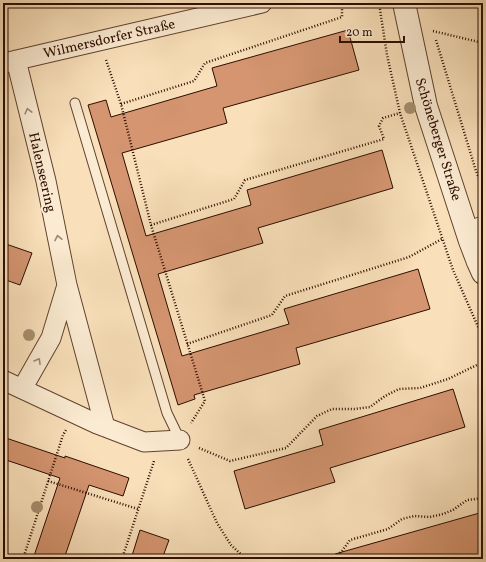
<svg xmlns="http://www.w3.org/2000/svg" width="486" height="562" font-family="Vollkorn,serif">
	<rect width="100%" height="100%" fill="#f9e0ba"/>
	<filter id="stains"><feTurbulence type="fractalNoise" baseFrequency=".005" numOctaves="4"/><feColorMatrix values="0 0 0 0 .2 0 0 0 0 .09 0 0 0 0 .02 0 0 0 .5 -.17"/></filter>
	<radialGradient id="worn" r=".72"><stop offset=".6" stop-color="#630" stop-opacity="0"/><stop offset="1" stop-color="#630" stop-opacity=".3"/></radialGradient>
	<!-- building -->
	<path fill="#d49570" stroke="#2d0d00" d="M 348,30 L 359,70 L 223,108 L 227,123 L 122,153 L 146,236 L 251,205 L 247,190 L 382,150 L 393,188 L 258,228 L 263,243 L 158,274 L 182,356 L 289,324 L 284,309 L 418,269 L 430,309 L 296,348 L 300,364 L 194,395 L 195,399 L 178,405 L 88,105 L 106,100 L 111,117 L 217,86 L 212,68 Z
		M 3,243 L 32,253 L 20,285 L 3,279 Z
		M 453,389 L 465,427 L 330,468 L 335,482 L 245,509 L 234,471 L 323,445 L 319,430 Z
		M 3,437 L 65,458 L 65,456 L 129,478 L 123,496 L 89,485 L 64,559 L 33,559 L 60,478 L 3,459 Z
		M 483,512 L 483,555 L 468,559 L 335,559 L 335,554 Z
		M 140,530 L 169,540 L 162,559 L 131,559 Z"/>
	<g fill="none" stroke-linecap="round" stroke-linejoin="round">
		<defs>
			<path id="service" d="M 75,103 L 167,413 L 180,440"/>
			<path id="minor" d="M 4,63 L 262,3
				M 467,232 L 483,226
				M 67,285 L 105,427
				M 3,380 L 22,389 L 51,338 L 67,285 L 46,181 L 16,60
				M 22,389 L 97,424 L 144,442 L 180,440"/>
			<path id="tertiary" d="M 404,3 L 426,106 L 470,241 L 478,262 L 483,273"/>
		</defs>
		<!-- service casing -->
		<use href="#service" stroke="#60422e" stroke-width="11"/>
		<!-- minor casing -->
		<use href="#minor" stroke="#60422e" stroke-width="21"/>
		<!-- tertiary casing -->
		<use href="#tertiary" stroke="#60422e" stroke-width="24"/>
		<!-- path -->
		<path stroke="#2d0d00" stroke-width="2.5" stroke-dasharray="1 2" stroke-linecap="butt" d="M 379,3 L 387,55 L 400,113 L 453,270 L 483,338
			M 433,31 L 483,43
			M 436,40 L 476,171 L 483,188
			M 106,60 L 121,104 L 151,225 L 205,401 L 191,423
			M 121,104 L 194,81 L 205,63 L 342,17 L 342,3
			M 151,225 L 234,199 L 245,180 L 384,139 L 379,126 L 383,118 L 400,113
			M 187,344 L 272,315 L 285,296 L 409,257 L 442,239
			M 199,448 L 230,461 L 286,448 L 317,416 L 332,409 L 354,409 L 370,407 L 385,396 L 399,389 L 420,388 L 448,379 L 483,362
			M 188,459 L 217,523 L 231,545 L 246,559
			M 48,481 L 138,509
			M 23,559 L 63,435 L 66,430
			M 122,559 L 154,461
			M 333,559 L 342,551 L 350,540 L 388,529 L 402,519 L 414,516 L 430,517 L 443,514 L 453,510 L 467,500 L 483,498"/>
		<!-- service -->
		<use href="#service" stroke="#fbebd2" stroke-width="9"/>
		<!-- minor -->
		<use href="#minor" stroke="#fbebd2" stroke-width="19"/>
		<!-- tertiary -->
		<use href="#tertiary" stroke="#fbebd2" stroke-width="22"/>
	</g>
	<!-- trees -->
	<g fill="#a68f6f">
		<circle cx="410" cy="108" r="6"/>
		<circle cx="29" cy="335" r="6"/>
		<circle cx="37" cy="507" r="6"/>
	</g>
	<!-- one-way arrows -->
	<defs><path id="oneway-chevron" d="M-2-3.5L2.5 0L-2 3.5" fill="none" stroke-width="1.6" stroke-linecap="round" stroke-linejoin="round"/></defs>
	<g stroke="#9e8774">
		<use href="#oneway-chevron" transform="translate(28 111) rotate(-104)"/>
		<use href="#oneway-chevron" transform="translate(58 238) rotate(-102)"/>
		<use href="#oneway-chevron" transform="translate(38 361) rotate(-60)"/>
	</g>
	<g text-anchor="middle" stroke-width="4" stroke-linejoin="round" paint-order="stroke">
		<!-- street labels -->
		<g font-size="14" fill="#2d0d00" stroke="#fbebd2">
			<text transform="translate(109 38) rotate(-13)" y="5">Wilmersdorfer Straße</text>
			<text transform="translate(439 139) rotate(73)" y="5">Schöneberger Straße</text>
			<text transform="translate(43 172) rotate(77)" y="5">Halenseering</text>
		</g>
	</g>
	<!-- margin -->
	<rect width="486" height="562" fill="none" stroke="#f9e0ba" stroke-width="16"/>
	<rect x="4" y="4" width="478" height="554" fill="none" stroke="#2d0d00" stroke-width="2"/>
	<rect x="8" y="8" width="470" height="546" fill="none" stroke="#2d0d00"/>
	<!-- scale -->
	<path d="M340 36v6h64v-6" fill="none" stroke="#2d0d00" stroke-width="2"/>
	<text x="346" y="36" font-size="12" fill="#2d0d00" stroke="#fbebd2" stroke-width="3" paint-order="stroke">20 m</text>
	<rect width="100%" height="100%" filter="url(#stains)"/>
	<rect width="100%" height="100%" fill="url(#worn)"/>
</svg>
